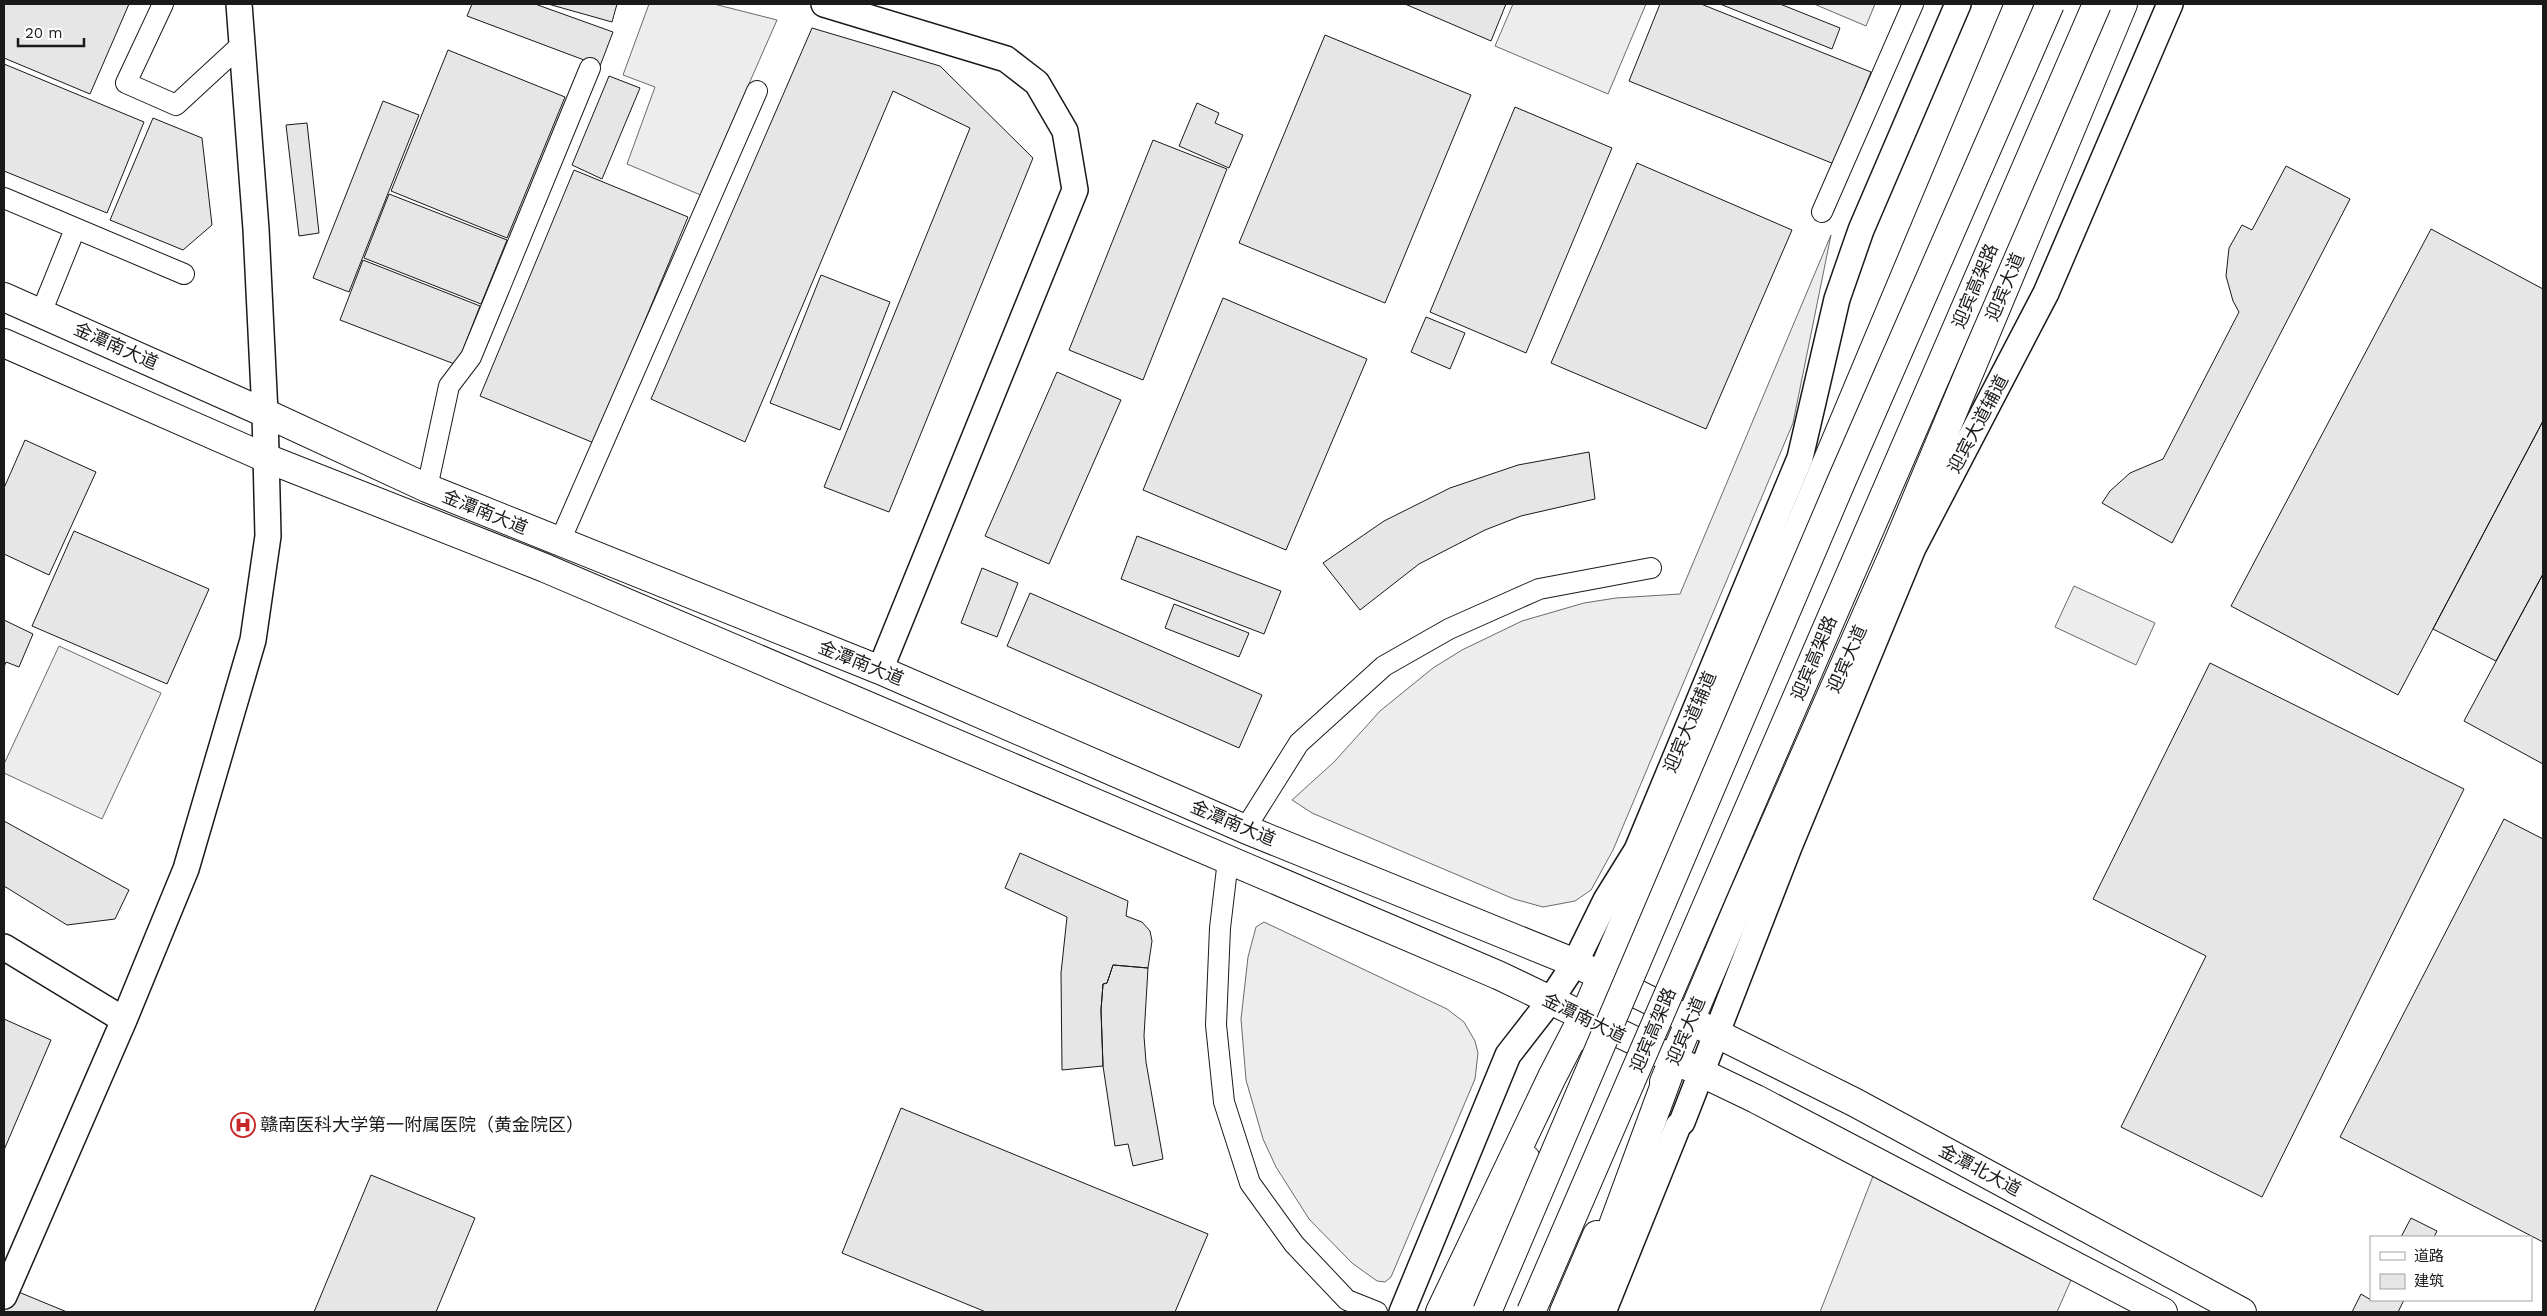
<svg xmlns="http://www.w3.org/2000/svg" width="2547" height="1316" font-family="'Work Sans','Noto Sans SC',sans-serif">
	<rect width="100%" height="100%" fill="#fff"/>
	<!-- built -->
	<path fill="#ededed" stroke="#6a6a6a" d="M 649,4 L 714,4 L 777,20 L 748,86 L 715,201 L 627,164 L 655,87 L 623,75 Z
		M 1513,4 L 1646,4 L 1608,94 L 1495,46 Z
		M 1814,4 L 1875,4 L 1866,26 Z
		M 1831,235 L 1793,423 L 1613,850 L 1591,890 L 1575,901 L 1543,907 L 1514,899 L 1312,813 L 1292,800 L 1334,762 L 1380,711 L 1433,668 L 1462,650 L 1522,621 L 1584,603 L 1616,598 L 1680,594 Z
		M 2074,586 L 2155,623 L 2136,665 L 2055,627 Z
		M 59,646 L 161,693 L 102,819 L 4,773 L 4,764 Z
		M 1264,922 L 1447,1009 L 1464,1022 L 1475,1041 L 1478,1053 L 1475,1079 L 1391,1277 L 1385,1282 L 1377,1281 L 1352,1263 L 1309,1219 L 1276,1167 L 1263,1139 L 1246,1080 L 1241,1019 L 1248,957 L 1256,927 Z
		M 1873,1176 L 2071,1280 L 2057,1312 L 1820,1312 Z"/>
	<!-- building -->
	<path fill="#e6e6e6" stroke="#1a1a1a" d="M 4,4 L 129,4 L 90,94 L 4,58 Z
		M 472,4 L 535,4 L 613,32 L 600,66 L 467,16 Z
		M 548,4 L 617,4 L 612,22 Z
		M 1405,4 L 1506,4 L 1491,41 Z
		M 1660,4 L 1701,4 L 1871,72 L 1834,164 L 1629,81 Z
		M 1720,4 L 1780,4 L 1840,28 L 1832,49 Z
		M 812,28 L 940,66 L 1033,158 L 889,512 L 824,487 L 970,128 L 893,91 L 745,442 L 651,399 Z
		M 1325,35 L 1471,95 L 1385,303 L 1239,243 Z
		M 448,50 L 565,97 L 507,238 L 391,191 Z
		M 4,64 L 144,122 L 107,213 L 4,171 Z
		M 609,76 L 640,88 L 602,179 L 572,165 Z
		M 383,101 L 419,115 L 349,292 L 313,278 Z
		M 1197,103 L 1219,113 L 1215,123 L 1243,135 L 1229,168 L 1179,146 Z
		M 1515,107 L 1612,148 L 1526,353 L 1430,312 Z
		M 153,118 L 202,138 L 212,225 L 183,250 L 110,220 Z
		M 307,123 L 319,233 L 299,236 L 286,125 Z
		M 1153,140 L 1227,169 L 1143,380 L 1069,350 Z
		M 1637,163 L 1792,230 L 1706,429 L 1551,363 Z
		M 2286,166 L 2350,199 L 2172,543 L 2102,503 L 2110,491 L 2130,473 L 2163,459 L 2239,312 L 2233,301 L 2226,276 L 2229,248 L 2242,225 L 2252,230 Z
		M 574,170 L 688,217 L 594,443 L 480,396 Z
		M 389,194 L 507,240 L 481,304 L 364,258 Z
		M 2431,229 L 2543,289 L 2543,421 L 2398,695 L 2231,606 Z
		M 363,260 L 480,306 L 457,365 L 340,320 Z
		M 821,275 L 890,302 L 840,430 L 770,403 Z
		M 1223,298 L 1367,359 L 1286,550 L 1143,490 Z
		M 1426,317 L 1465,333 L 1450,369 L 1411,352 Z
		M 1057,372 L 1121,400 L 1049,564 L 985,536 Z
		M 2543,421 L 2543,574 L 2496,661 L 2433,629 Z
		M 25,440 L 96,472 L 49,575 L 4,554 L 4,488 Z
		M 1589,452 L 1595,499 L 1521,516 L 1485,530 L 1419,564 L 1360,610 L 1323,563 L 1384,521 L 1450,488 L 1518,465 Z
		M 74,531 L 209,589 L 167,684 L 32,626 Z
		M 1137,536 L 1281,591 L 1264,634 L 1121,579 Z
		M 982,568 L 1018,583 L 997,637 L 961,623 Z
		M 2543,574 L 2543,764 L 2464,721 Z
		M 1030,593 L 1262,695 L 1239,748 L 1007,646 Z
		M 1174,604 L 1249,633 L 1239,657 L 1165,628 Z
		M 4,620 L 33,634 L 19,667 L 6,662 L 4,667 Z
		M 2210,663 L 2464,789 L 2262,1197 L 2121,1127 L 2206,956 L 2093,899 Z
		M 2504,819 L 2543,839 L 2543,1242 L 2340,1137 Z
		M 4,821 L 129,890 L 115,919 L 67,925 L 4,886 Z
		M 1020,853 L 1128,901 L 1126,916 L 1142,922 L 1150,931 L 1152,941 L 1148,968 L 1113,965 L 1107,983 L 1103,984 L 1101,1010 L 1103,1066 L 1062,1070 L 1061,973 L 1067,917 L 1005,888 Z
		M 1113,965 L 1148,968 L 1144,1036 L 1146,1062 L 1163,1159 L 1133,1166 L 1128,1144 L 1115,1146 L 1103,1066 L 1101,1010 L 1103,984 L 1107,983 Z
		M 4,1019 L 51,1040 L 4,1150 Z
		M 901,1108 L 1208,1234 L 1175,1312 L 986,1312 L 842,1253 Z
		M 371,1175 L 475,1218 L 436,1312 L 314,1312 Z
		M 2411,1218 L 2437,1231 L 2434,1237 L 2401,1237 Z
		M 4,1286 L 67,1312 L 4,1312 Z
		M 2361,1294 L 2371,1300 L 2404,1300 L 2398,1312 L 2352,1312 Z"/>
	<g fill="none" stroke-linecap="round" stroke-linejoin="round">
		<defs>
			<path id="minor" d="M 163,4 L 126,83 L 176,105 L 241,45
				M 4,198 L 184,274
				M 1822,212 L 1913,4
				M 41,313 L 75,229
				M 427,488 L 449,386 L 471,357 L 590,68
				M 560,541 L 757,91
				M 1245,829 L 1299,743 L 1384,666 L 1449,629 L 1539,589 L 1651,568
				M 1228,860 L 1220,928 L 1216,1025 L 1224,1102 L 1250,1183 L 1294,1244 L 1347,1300 L 1377,1312"/>
			<path id="tertiary" d="M 824,4 L 1006,59 L 1037,83 L 1065,131 L 1075,190 L 880,670
				M 4,947 L 124,1020
				M 4,1296 L 124,1020 L 186,869 L 253,640 L 268,536 L 265,413 L 256,229 L 239,4
				M 1402,1312 L 1508,1055 L 1550,1001 L 1575,963 L 1606,900 L 1637,850 L 1800,458 L 1837,299 L 1861,230 L 1958,4
				M 1603,1312 L 1678,1126 L 1682,1122 L 1789,847 L 1913,548 L 2046,293 L 2170,4"/>
			<path id="secondary" d="M 4,297 L 265,413 L 427,488 L 880,670 L 1245,829 L 1575,963 L 1854,1102 L 2242,1312
				M 4,343 L 266,458 L 545,568 L 1498,975 L 1756,1099 L 2163,1312"/>
			<path id="primary" d="M 1575,1038 L 1632,904 L 1801,524 L 2019,4
				M 1664,1082 L 1742,898 L 1896,548 L 2123,4
				M 1463,1312 L 1526,1159
				M 1564,1312 L 1597,1235"/>
			<path id="trunk" d="M 1440,1312 L 1552,1077 L 1583,1017
				M 1581,1312 L 1674,1060"/>
		</defs>
		<!-- minor casing -->
		<use href="#minor" stroke="#1a1a1a" stroke-width="22"/>
		<!-- tertiary casing -->
		<use href="#tertiary" stroke="#1a1a1a" stroke-width="28"/>
		<!-- secondary casing -->
		<use href="#secondary" stroke="#1a1a1a" stroke-width="30"/>
		<!-- primary casing -->
		<use href="#primary" stroke="#1a1a1a" stroke-width="30"/>
		<!-- trunk casing -->
		<use href="#trunk" stroke="#1a1a1a" stroke-width="30"/>
		<!-- minor -->
		<use href="#minor" stroke="#fff" stroke-width="20"/>
		<!-- tertiary -->
		<use href="#tertiary" stroke="#fff" stroke-width="25"/>
		<!-- secondary -->
		<use href="#secondary" stroke="#fff" stroke-width="28"/>
		<!-- primary -->
		<use href="#primary" stroke="#fff" stroke-width="28"/>
		<!-- trunk -->
		<use href="#trunk" stroke="#fff" stroke-width="28"/>
		<defs>
			<path id="trunk-bridge" d="M 1487,1312 L 1842,480 L 2050,4
				M 1531,1312 L 2097,4"/>
		</defs>
		<!-- trunk-bridge casing -->
		<use href="#trunk-bridge" stroke="#1a1a1a" stroke-width="30" stroke-linecap="butt"/>
		<!-- trunk-bridge -->
		<use href="#trunk-bridge" stroke="#fff" stroke-width="28"/>
	</g>
	<!-- icons -->
	<defs>
		<symbol id="hospital-ring" viewBox="-11 -11 22 22"><circle r="9.5" fill="#fff" stroke="#c62828" stroke-width="1.5"/><path d="M-5-5h3v3.5h4V-5h3V5h-3V1.5h-4V5h-3Z" fill="#c62828"/></symbol>
	</defs>
	<g fill-rule="evenodd">
		<use href="#hospital-ring" x="229" y="1111" width="28" height="28"/>
	</g>
	<g text-anchor="middle" stroke-width="4" stroke-linejoin="round" paint-order="stroke">
		<!-- street labels -->
		<g font-size="18" fill="#1a1a1a" stroke="#fff">
			<text transform="translate(1975 286) rotate(-67)" y="6">迎宾高架路</text>
			<text transform="translate(2005 287) rotate(-67)" y="6">迎宾大道</text>
			<text transform="translate(116 346) rotate(24)" y="6">金潭南大道</text>
			<text transform="translate(1978 424) rotate(-62)" y="6">迎宾大道辅道</text>
			<text transform="translate(485 512) rotate(22)" y="6">金潭南大道</text>
			<text transform="translate(1814 658) rotate(-67)" y="6">迎宾高架路</text>
			<text transform="translate(1847 659) rotate(-66)" y="6">迎宾大道</text>
			<text transform="translate(861 663) rotate(22)" y="6">金潭南大道</text>
			<text transform="translate(1690 722) rotate(-67)" y="6">迎宾大道辅道</text>
			<text transform="translate(1233 823) rotate(23)" y="6">金潭南大道</text>
			<text transform="translate(1584 1018) rotate(26)" y="6">金潭南大道</text>
			<text transform="translate(1653 1030) rotate(-67)" y="6">迎宾高架路</text>
			<text transform="translate(1686 1031) rotate(-67)" y="6">迎宾大道</text>
			<text transform="translate(1980 1170) rotate(28)" y="6">金潭北大道</text>
		</g>
		<!-- poi labels -->
		<g font-size="18" fill="#1a1a1a" stroke="#fff" text-anchor="start">
			<text x="260" y="1131">赣南医科大学第一附属医院（黄金院区）</text>
		</g>
	</g>
	<!-- border -->
	<rect width="2547" height="1316" fill="none" stroke="#1a1a1a" stroke-width="10"/>
	<!-- legend -->
	<rect x="2370" y="1236" width="162" height="65" fill="#ffffff" stroke="#a3a3a3"/>
	<rect x="2380" y="1252" width="25" height="8" fill="#ffffff" stroke="#a3a3a3"/>
	<text x="2414" y="1261" font-size="15" fill="#1a1a1a">道路</text>
	<rect x="2380" y="1274" width="25" height="15" fill="#e6e6e6" stroke="#a3a3a3"/>
	<text x="2414" y="1286" font-size="15" fill="#1a1a1a">建筑</text>
	<!-- scale -->
	<path d="M18 38v8h66v-8" fill="none" stroke="#1a1a1a" stroke-width="2.5"/>
	<text x="25" y="38" font-size="15" fill="#1a1a1a" stroke="#ffffff" stroke-width="4" paint-order="stroke">20 m</text>
</svg>
